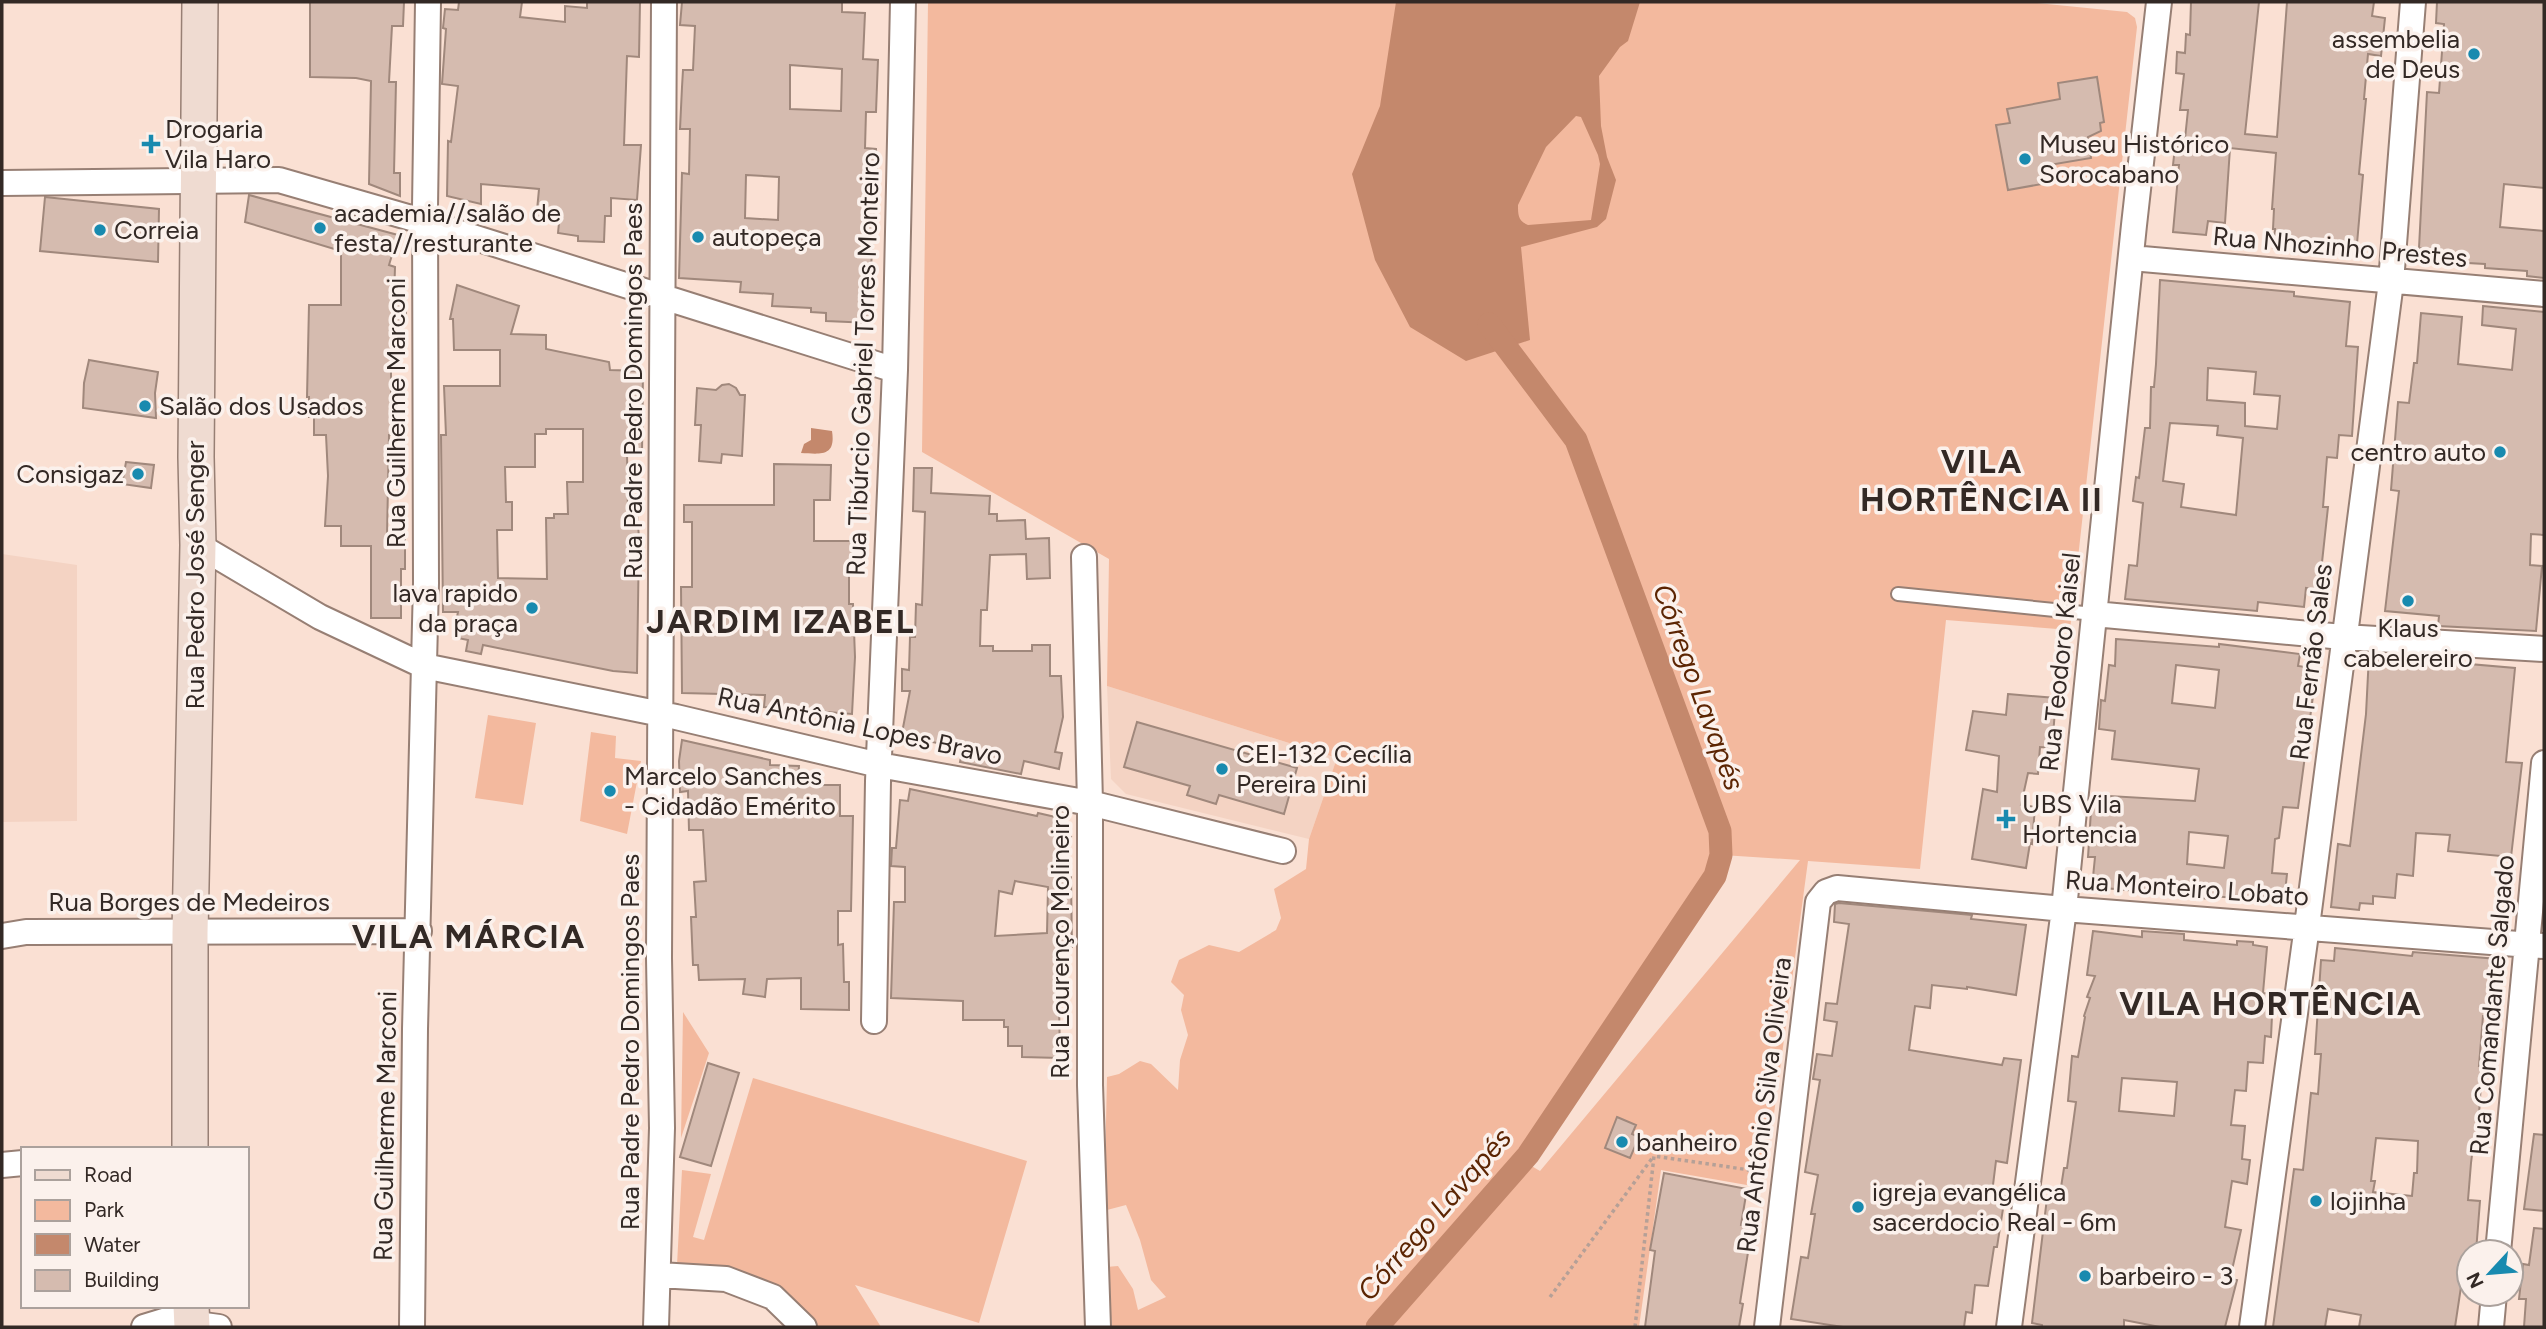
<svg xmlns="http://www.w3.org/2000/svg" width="2546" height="1329" font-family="Figtree,sans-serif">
	<rect width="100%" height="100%" fill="#fae0d3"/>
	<!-- built -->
	<path fill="#f4d3c3" d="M 2,554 L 77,565 L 77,821 L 2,822 Z
		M 1107,686 L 1337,758 L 1309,839 L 1126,794 L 1111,779 Z"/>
	<!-- green -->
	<path fill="#f3b99e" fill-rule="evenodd" d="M 928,2 L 2027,2 L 2127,12 L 2135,18 L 2137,27 L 2070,630 L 1946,620 L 1920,869 L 1808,861 L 1764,1188 L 1661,1170 L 1639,1327 L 1112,1327 L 1106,1267 L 1118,1266 L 1133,1289 L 1138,1310 L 1166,1297 L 1151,1280 L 1140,1240 L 1126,1205 L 1107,1210 L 1105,1168 L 1107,1077 L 1119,1074 L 1140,1061 L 1151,1064 L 1178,1090 L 1180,1060 L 1188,1035 L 1181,1010 L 1184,995 L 1171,982 L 1179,960 L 1209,945 L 1239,952 L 1276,930 L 1281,918 L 1274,889 L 1306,869 L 1309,839 L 1337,758 L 1107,686 L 1109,559 L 922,452 ZM 1722,855 L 1800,860 L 1540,1171 L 1523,1161 L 1715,876 Z
		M 488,715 L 536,723 L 523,805 L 475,798 Z
		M 591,732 L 616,736 L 615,758 L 641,761 L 627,834 L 580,821 Z
		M 683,1012 L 709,1053 L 681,1138 Z
		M 753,1078 L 1027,1161 L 979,1323 L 855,1285 L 881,1327 L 818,1327 L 773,1291 L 677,1265 L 682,1170 L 711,1174 L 693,1237 L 704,1240 Z"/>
	<!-- water -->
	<path fill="#c4886c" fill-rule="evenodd" d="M 1396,2 L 1640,2 L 1628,41 L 1620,47 L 1599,76 L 1601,126 L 1607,157 L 1616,180 L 1606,219 L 1597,227 L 1521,247 L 1530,340 L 1466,361 L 1410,327 L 1375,260 L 1352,174 L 1380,106 ZM 1576,116 L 1581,117 L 1598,155 L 1600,164 L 1591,220 L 1528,225 C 1518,221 1518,215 1518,205 L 1546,147 Z
		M 811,428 L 832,431 C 836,457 821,454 801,453 L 804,444 L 811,440 Z"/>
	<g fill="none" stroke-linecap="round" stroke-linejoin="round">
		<!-- canal -->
		<path stroke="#c4886c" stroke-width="23" d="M 1377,1327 L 1528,1155 L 1715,876 L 1721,855 L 1720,831 L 1576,440 L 1489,324"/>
	</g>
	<!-- building -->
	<path fill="#d5bbaf" stroke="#a0887c" stroke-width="2" fill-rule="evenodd" d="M 310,2 L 404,2 L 403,26 L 392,26 L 389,82 L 396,82 L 394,173 L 400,173 L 400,196 L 369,184 L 371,81 L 356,78 L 310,77 Z
		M 459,2 L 522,2 L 520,17 L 565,22 L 565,6 L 587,8 L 587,2 L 640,2 L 639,57 L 627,56 L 624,145 L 641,145 L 637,200 L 611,198 L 611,216 L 605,216 L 604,242 L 578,241 L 578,236 L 558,233 L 559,223 L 536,221 L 539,189 L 481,184 L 481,204 L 447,196 L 448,141 L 451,142 L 458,86 L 442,84 L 446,29 L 443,28 L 445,9 L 458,10 Z
		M 682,2 L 842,2 L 842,12 L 865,13 L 863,59 L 878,60 L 876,112 L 866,112 L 865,148 L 876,149 L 877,167 L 871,268 L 866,267 L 864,307 L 872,307 L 871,323 L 826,321 L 826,313 L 811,312 L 811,308 L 772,306 L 773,294 L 740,292 L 741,282 L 679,278 L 682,173 L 689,174 L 690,129 L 680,129 L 682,87 L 683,70 L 693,70 L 695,26 L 680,25 ZM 790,65 L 842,69 L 841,111 L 790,109 ZM 746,175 L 779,177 L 778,220 L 745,218 Z
		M 2191,2 L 2259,2 L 2245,134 L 2277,137 L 2287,2 L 2374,2 L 2372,16 L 2385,18 L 2381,56 L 2368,54 L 2364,99 L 2366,99 L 2359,174 L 2363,175 L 2356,255 L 2273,248 L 2275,229 L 2273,229 L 2274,209 L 2272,209 L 2276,153 L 2230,148 L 2225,223 L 2208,221 L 2206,235 L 2173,232 L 2179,165 L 2173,165 L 2175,147 L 2184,148 L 2188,110 L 2180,110 L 2184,74 L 2176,73 L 2177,52 L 2185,53 L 2186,34 L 2190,35 Z
		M 2437,2 L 2544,2 L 2544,188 L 2504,184 L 2500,227 L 2544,231 L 2544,278 L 2527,276 L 2527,271 L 2485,268 L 2485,264 L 2432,261 L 2433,249 L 2419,248 L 2427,92 L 2439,93 L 2444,24 L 2436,23 Z
		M 2097,77 L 2104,122 L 2100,123 L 2101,131 L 2088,137 L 2091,158 L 2049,165 L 2053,182 L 2008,190 L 1996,125 L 2010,123 L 2007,109 L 2060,99 L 2058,83 Z
		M 249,195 L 398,235 L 389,265 L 395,267 L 394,300 L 406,301 L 406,323 L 393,323 L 391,334 L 391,417 L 401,417 L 402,435 L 389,435 L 387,536 L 405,536 L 405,569 L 401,569 L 401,618 L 371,618 L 371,546 L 341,546 L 341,526 L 325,526 L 328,476 L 326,435 L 314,435 L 314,417 L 309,417 L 309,397 L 307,397 L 309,305 L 341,305 L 341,251 L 245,222 Z
		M 45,197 L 159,209 L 158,262 L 40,251 Z
		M 2160,280 L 2294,292 L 2294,296 L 2350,302 L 2346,346 L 2358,347 L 2352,436 L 2339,435 L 2337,458 L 2327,457 L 2323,507 L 2328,507 L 2319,590 L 2306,588 L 2304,607 L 2258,602 L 2257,611 L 2125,599 L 2129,565 L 2137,566 L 2143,503 L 2133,501 L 2136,477 L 2139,478 L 2145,428 L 2150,428 L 2151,387 L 2154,387 L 2156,364 ZM 2208,368 L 2256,372 L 2254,394 L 2280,396 L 2277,429 L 2245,426 L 2245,403 L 2207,400 ZM 2170,423 L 2218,426 L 2217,435 L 2243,438 L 2236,515 L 2181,507 L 2184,484 L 2163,481 Z
		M 457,285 L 519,306 L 511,334 L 546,335 L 546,349 L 609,362 L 610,370 L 643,371 L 642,453 L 627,452 L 628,514 L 637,514 L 639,537 L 637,673 L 613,671 L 483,645 L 481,654 L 466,651 L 468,640 L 453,637 L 458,612 L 443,612 L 441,435 L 446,435 L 444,386 L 500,386 L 500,350 L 454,350 L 453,319 L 450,319 ZM 546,429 L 583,429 L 583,482 L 567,482 L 568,514 L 554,514 L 554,518 L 546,518 L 547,579 L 498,578 L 497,530 L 512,530 L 512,502 L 506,502 L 505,467 L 535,467 L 535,434 L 546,434 Z
		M 2483,306 L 2544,312 L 2544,535 L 2531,534 L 2530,565 L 2542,566 L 2536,631 L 2438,626 L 2439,616 L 2385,611 L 2399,491 L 2391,490 L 2398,402 L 2409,403 L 2414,363 L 2417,363 L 2421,313 L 2462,317 L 2458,364 L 2512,370 L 2516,329 L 2482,325 Z
		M 89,360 L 158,372 L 155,393 L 156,418 L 83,408 L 84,383 Z
		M 729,384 L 736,388 L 740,395 L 745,395 L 742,456 L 722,454 L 721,463 L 699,461 L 701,425 L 695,425 L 697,388 L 716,390 L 722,385 Z
		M 126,462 L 154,465 L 151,488 L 122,484 Z
		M 774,464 L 831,465 L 830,500 L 814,500 L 814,541 L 861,541 L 861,571 L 849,571 L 849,604 L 853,604 L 855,657 L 852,714 L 764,707 L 765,695 L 682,693 L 681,587 L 692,587 L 692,522 L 684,522 L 684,505 L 774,505 Z
		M 914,468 L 932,468 L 931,493 L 990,496 L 989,514 L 997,514 L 997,521 L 1025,520 L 1026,539 L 1049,538 L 1050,578 L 1027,579 L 1026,554 L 990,555 L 987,610 L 981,610 L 980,646 L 993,646 L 993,651 L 1032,651 L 1032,645 L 1050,645 L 1050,676 L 1061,676 L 1063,717 L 1055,752 L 1062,753 L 1059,769 L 1024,761 L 1021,774 L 960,762 L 963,748 L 932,742 L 932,738 L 902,733 L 910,691 L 902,691 L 902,669 L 909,670 L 910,637 L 915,637 L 916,604 L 922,605 L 923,576 L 925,512 L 913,511 Z
		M 2116,639 L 2219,647 L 2219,644 L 2300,654 L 2298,666 L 2313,668 L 2310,696 L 2313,696 L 2298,808 L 2283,807 L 2279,838 L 2275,839 L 2272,873 L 2287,874 L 2284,902 L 2212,896 L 2212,899 L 2185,897 L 2185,895 L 2092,887 L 2095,857 L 2088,857 L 2092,795 L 2195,801 L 2199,769 L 2112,759 L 2115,731 L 2099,729 L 2101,700 L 2105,701 L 2109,665 L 2115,666 ZM 2176,665 L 2219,670 L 2215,708 L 2172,703 ZM 2189,832 L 2228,836 L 2224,868 L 2187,864 Z
		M 2369,655 L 2435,659 L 2435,661 L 2515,668 L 2506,762 L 2522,763 L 2511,857 L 2448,851 L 2450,835 L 2416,833 L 2413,876 L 2397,874 L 2395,898 L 2373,896 L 2373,904 L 2360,903 L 2359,910 L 2331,907 L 2338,844 L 2350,846 L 2366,714 Z
		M 2008,694 L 2056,698 L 2052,748 L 2040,747 L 2038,774 L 2028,773 L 2021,805 L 2035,807 L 2032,844 L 2030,843 L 2026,868 L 1972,859 L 1983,789 L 1997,792 L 1999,756 L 1966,750 L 1973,711 L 2006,715 Z
		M 1137,722 L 1297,768 L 1284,814 L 1219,795 L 1216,804 L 1187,795 L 1190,786 L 1124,767 Z
		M 682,740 L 770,760 L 770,765 L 799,766 L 798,778 L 814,778 L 814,785 L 840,785 L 840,816 L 853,816 L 851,911 L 838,911 L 838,945 L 843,944 L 844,982 L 849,982 L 849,1010 L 801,1009 L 801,978 L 767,979 L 765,997 L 743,994 L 745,979 L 699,980 L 698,965 L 693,965 L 691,917 L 696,917 L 694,882 L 706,881 L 703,830 L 689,830 L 688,791 L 680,792 L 679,761 Z
		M 910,789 L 1037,816 L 1038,813 L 1064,819 L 1060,836 L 1071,837 L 1064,877 L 1071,877 L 1072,947 L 1058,948 L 1060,1058 L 1022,1057 L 1022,1046 L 1008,1046 L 1008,1027 L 1004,1027 L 1004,1020 L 963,1020 L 963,1001 L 891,998 L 894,902 L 905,902 L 905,867 L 891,866 L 892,848 L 896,848 L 900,800 L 908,801 ZM 1015,881 L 1048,887 L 1047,933 L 995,936 L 999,891 L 1012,894 Z
		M 1839,903 L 1972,915 L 1971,919 L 2026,925 L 2016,995 L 1967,987 L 1967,989 L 1932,985 L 1930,1008 L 1915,1006 L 1909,1050 L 2002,1065 L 2004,1058 L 2021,1060 L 2007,1163 L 1996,1161 L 1992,1193 L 2005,1196 L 1997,1247 L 1994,1247 L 1988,1286 L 1975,1285 L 1972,1313 L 1966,1312 L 1964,1327 L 1843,1327 L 1791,1319 L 1801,1257 L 1808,1258 L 1815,1214 L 1811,1214 L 1818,1175 L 1805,1172 L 1820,1080 L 1813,1079 L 1817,1054 L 1832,1056 L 1837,1022 L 1824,1020 L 1826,1003 L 1837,1004 L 1849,924 L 1834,922 L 1835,904 Z
		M 2093,931 L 2142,937 L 2142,931 L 2184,934 L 2184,940 L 2237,945 L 2237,941 L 2253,942 L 2253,945 L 2267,947 L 2263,993 L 2273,994 L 2271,1037 L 2265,1036 L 2263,1063 L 2248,1062 L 2246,1091 L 2235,1090 L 2231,1125 L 2245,1126 L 2242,1159 L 2250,1160 L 2247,1184 L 2232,1181 L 2225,1227 L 2241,1230 L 2230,1279 L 2237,1280 L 2225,1327 L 2160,1327 L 2124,1320 L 2124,1327 L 2042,1327 L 2042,1325 L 2032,1323 L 2047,1198 L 2059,1200 L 2064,1168 L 2067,1168 L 2076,1102 L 2068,1101 L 2072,1056 L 2078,1057 L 2085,1017 L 2084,1016 L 2090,998 L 2087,997 L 2095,976 L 2087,975 ZM 2122,1078 L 2177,1082 L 2174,1116 L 2119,1111 Z
		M 2335,948 L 2412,956 L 2413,952 L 2498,959 L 2495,1017 L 2483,1016 L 2479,1066 L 2482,1066 L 2479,1115 L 2489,1116 L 2488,1140 L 2474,1139 L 2471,1163 L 2468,1200 L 2480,1201 L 2476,1252 L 2469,1252 L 2469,1261 L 2465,1260 L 2455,1327 L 2359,1327 L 2361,1315 L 2328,1309 L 2325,1327 L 2273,1327 L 2294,1169 L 2303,1170 L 2311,1093 L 2318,1094 L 2321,1054 L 2315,1054 L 2321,960 L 2334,961 ZM 2376,1138 L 2418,1141 L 2417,1173 L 2414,1173 L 2412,1196 L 2373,1192 L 2375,1181 L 2371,1181 Z
		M 708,1063 L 739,1073 L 711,1166 L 680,1157 Z
		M 1617,1117 L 1636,1125 L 1632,1134 L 1639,1137 L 1630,1158 L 1605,1148 Z
		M 2534,1134 L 2544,1135 L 2544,1211 L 2524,1209 Z
		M 1664,1173 L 1747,1189 L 1741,1225 L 1752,1227 L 1740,1303 L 1743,1304 L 1739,1327 L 1645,1327 L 1655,1251 L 1650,1250 Z
		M 2534,1228 L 2544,1229 L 2544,1327 L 2524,1327 L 2526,1299 L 2519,1299 L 2523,1264 L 2529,1265 Z"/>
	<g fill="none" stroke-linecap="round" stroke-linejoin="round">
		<defs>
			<path id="service" d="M 1898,594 L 2094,614"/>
			<path id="minor" d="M 2,183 L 279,180 L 425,222 L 895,370
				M 2131,258 L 2544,294
				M 198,545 L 320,617 L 424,666 L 676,717 L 879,765 L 1090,803 L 1283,851
				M 1084,557 L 1090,803 L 1090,1085 L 1098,1327
				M 2094,614 L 2343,637 L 2544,649
				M 2,936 L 26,932 L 419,931
				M 874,1021 L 878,781 L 895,370 L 903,2
				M 2,1165 L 23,1163
				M 2498,1252 L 2544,763
				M 659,1275 L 726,1279 L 773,1297 L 804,1327
				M 144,1327 L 167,1320 L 219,1327
				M 412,1327 L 415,1029 L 426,583 L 425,207 L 428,2
				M 656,1327 L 662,1128 L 659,958 L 664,2
				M 1767,1327 L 1818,902 L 1826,892 L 1837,888 L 2064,909 L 2544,946
				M 2009,1327 L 2064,909 L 2134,225 L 2159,2
				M 2252,1327 L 2307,926 L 2391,282 L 2413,2
				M 2491,1327 L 2494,1294"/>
			<path id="secondary" d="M 190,1149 L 190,933 L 198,545 L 196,457 L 200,2
				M 191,1306 L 192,1327"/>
		</defs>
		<!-- service casing -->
		<use href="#service" stroke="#977f74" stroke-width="16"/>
		<!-- minor casing -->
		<use href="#minor" stroke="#977f74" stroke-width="28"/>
		<!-- secondary casing -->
		<use href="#secondary" stroke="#977f74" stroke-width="38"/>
		<!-- path -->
		<path stroke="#b5a097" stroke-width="3.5" stroke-dasharray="3.5 3.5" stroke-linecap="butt" d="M 1550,1297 L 1653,1157
			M 1635,1327 L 1654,1156 L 1763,1172"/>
		<!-- service -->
		<use href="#service" stroke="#fff" stroke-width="12"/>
		<!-- minor -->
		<use href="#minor" stroke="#fff" stroke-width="24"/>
		<!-- secondary -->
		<use href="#secondary" stroke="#efdbd1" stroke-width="35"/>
	</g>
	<!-- markers -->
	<g fill="#188aaf" stroke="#fbf1ec" stroke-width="2.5">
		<circle cx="2474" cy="54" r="7"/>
		<path d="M147.5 133.5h7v7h7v7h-7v7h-7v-7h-7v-7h7z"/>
		<circle cx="2025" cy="159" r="7"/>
		<circle cx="320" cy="228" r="7"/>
		<circle cx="100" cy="230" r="7"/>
		<circle cx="698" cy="237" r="7"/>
		<circle cx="145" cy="406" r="7"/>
		<circle cx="2500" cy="452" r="7"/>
		<circle cx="138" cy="474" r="7"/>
		<circle cx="2408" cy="601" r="7"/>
		<circle cx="532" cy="608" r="7"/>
		<circle cx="1222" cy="769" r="7"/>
		<circle cx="610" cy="791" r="7"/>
		<path d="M2002.5 808.5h7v7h7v7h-7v7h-7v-7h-7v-7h7z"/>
		<circle cx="1622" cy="1142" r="7"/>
		<circle cx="2316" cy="1201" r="7"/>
		<circle cx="1858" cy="1207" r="7"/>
		<circle cx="2085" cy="1276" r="7"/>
	</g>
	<g text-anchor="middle" stroke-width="7" stroke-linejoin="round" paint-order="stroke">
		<!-- poi labels -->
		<g font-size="26" fill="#332925" stroke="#fbf1ec" text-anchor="start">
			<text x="2460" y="48" text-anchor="end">assembelia<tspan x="2460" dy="30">de Deus</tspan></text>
			<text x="165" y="138">Drogaria<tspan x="165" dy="30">Vila Haro</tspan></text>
			<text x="2039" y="153">Museu Histórico<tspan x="2039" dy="30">Sorocabano</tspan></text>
			<text x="334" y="222">academia//salão de<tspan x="334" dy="30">festa//resturante</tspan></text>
			<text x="114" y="239">Correia</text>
			<text x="712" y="246">autopeça</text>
			<text x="159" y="415">Salão dos Usados</text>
			<text x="2486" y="461" text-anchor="end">centro auto</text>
			<text x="124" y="483" text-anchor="end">Consigaz</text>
			<text x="518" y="602" text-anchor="end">lava rapido<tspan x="518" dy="30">da praça</tspan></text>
			<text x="2408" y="637" text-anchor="middle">Klaus<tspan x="2408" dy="30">cabelereiro</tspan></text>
			<text x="1236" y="763">CEI-132 Cecília<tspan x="1236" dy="30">Pereira Dini</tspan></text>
			<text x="624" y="785">Marcelo Sanches<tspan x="624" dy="30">- Cidadão Emérito</tspan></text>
			<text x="2022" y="813">UBS Vila<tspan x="2022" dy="30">Hortencia</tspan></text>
			<text x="1636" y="1151">banheiro</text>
			<text x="1872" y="1201">igreja evangélica<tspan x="1872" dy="30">sacerdocio Real - 6m</tspan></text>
			<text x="2330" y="1210">lojinha</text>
			<text x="2099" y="1285">barbeiro - 3</text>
		</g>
		<!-- street labels -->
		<g font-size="26" fill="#332925" stroke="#fbf1ec">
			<text transform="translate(2340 247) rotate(5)" y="9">Rua Nhozinho Prestes</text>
			<text transform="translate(863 364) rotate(-88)" y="9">Rua Tibúrcio Gabriel Torres Monteiro</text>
			<text transform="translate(633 391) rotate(-90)" y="9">Rua Padre Pedro Domingos Paes</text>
			<text transform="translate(396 413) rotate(-90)" y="9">Rua Guilherme Marconi</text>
			<text transform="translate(195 575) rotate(-90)" y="9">Rua Pedro José Senger</text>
			<text transform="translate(2060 662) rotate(-84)" y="9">Rua Teodoro Kaisel</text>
			<text transform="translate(2311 662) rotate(-83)" y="9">Rua Fernão Sales</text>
			<text transform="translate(860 726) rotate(12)" y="9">Rua Antônia Lopes Bravo</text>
			<text transform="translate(2187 888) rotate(4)" y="9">Rua Monteiro Lobato</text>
			<text x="189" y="911">Rua Borges de Medeiros</text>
			<text transform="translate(1060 942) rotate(-90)" y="9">Rua Lourenço Molineiro</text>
			<text transform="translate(2492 1005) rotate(-85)" y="9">Rua Comandante Salgado</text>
			<text transform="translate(630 1042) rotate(-90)" y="9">Rua Padre Pedro Domingos Paes</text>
			<text transform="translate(1764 1105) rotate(-83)" y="9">Rua Antônio Silva Oliveira</text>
			<text transform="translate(385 1126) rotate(-89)" y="9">Rua Guilherme Marconi</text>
		</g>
		<!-- water labels -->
		<g font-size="28" font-style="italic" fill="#5c2503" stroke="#fbf1ec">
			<text transform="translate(1699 687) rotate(70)" y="10">Córrego Lavapés</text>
			<text transform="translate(1434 1214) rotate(-49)" y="10">Córrego Lavapés</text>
		</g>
		<!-- district labels -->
		<g font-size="33" font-weight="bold" letter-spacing="2" fill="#332925" stroke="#fbf1ec">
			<text x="1982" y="473">VILA<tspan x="1982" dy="38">HORTÊNCIA II</tspan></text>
			<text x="781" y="633">JARDIM IZABEL</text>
			<text x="469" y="948">VILA MÁRCIA</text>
			<text x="2271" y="1015">VILA HORTÊNCIA</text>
		</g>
	</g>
	<!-- border -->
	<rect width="2546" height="1329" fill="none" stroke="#332925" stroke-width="7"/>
	<!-- legend -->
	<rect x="21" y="1147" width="228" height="161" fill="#fbf1ec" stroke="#aba19c" stroke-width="2"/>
	<rect x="35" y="1170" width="35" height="10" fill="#efdbd1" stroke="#aba19c" stroke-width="2"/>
	<text x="84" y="1182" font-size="21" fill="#332925">Road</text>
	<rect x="35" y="1200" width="35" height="21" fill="#f3b99e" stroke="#aba19c" stroke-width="2"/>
	<text x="84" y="1217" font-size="21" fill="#332925">Park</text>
	<rect x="35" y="1234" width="35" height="21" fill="#c4886c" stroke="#aba19c" stroke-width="2"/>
	<text x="84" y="1252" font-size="21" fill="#332925">Water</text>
	<rect x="35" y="1270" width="35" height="21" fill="#d5bbaf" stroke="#aba19c" stroke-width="2"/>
	<text x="84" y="1287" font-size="21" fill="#332925">Building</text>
	<!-- north arrow -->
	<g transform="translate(2490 1273) rotate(244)"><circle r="33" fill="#fbf1ec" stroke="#aba19c" stroke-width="2"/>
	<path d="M0-5L12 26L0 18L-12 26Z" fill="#188aaf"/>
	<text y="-10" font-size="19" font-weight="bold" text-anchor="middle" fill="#332925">N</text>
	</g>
</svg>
